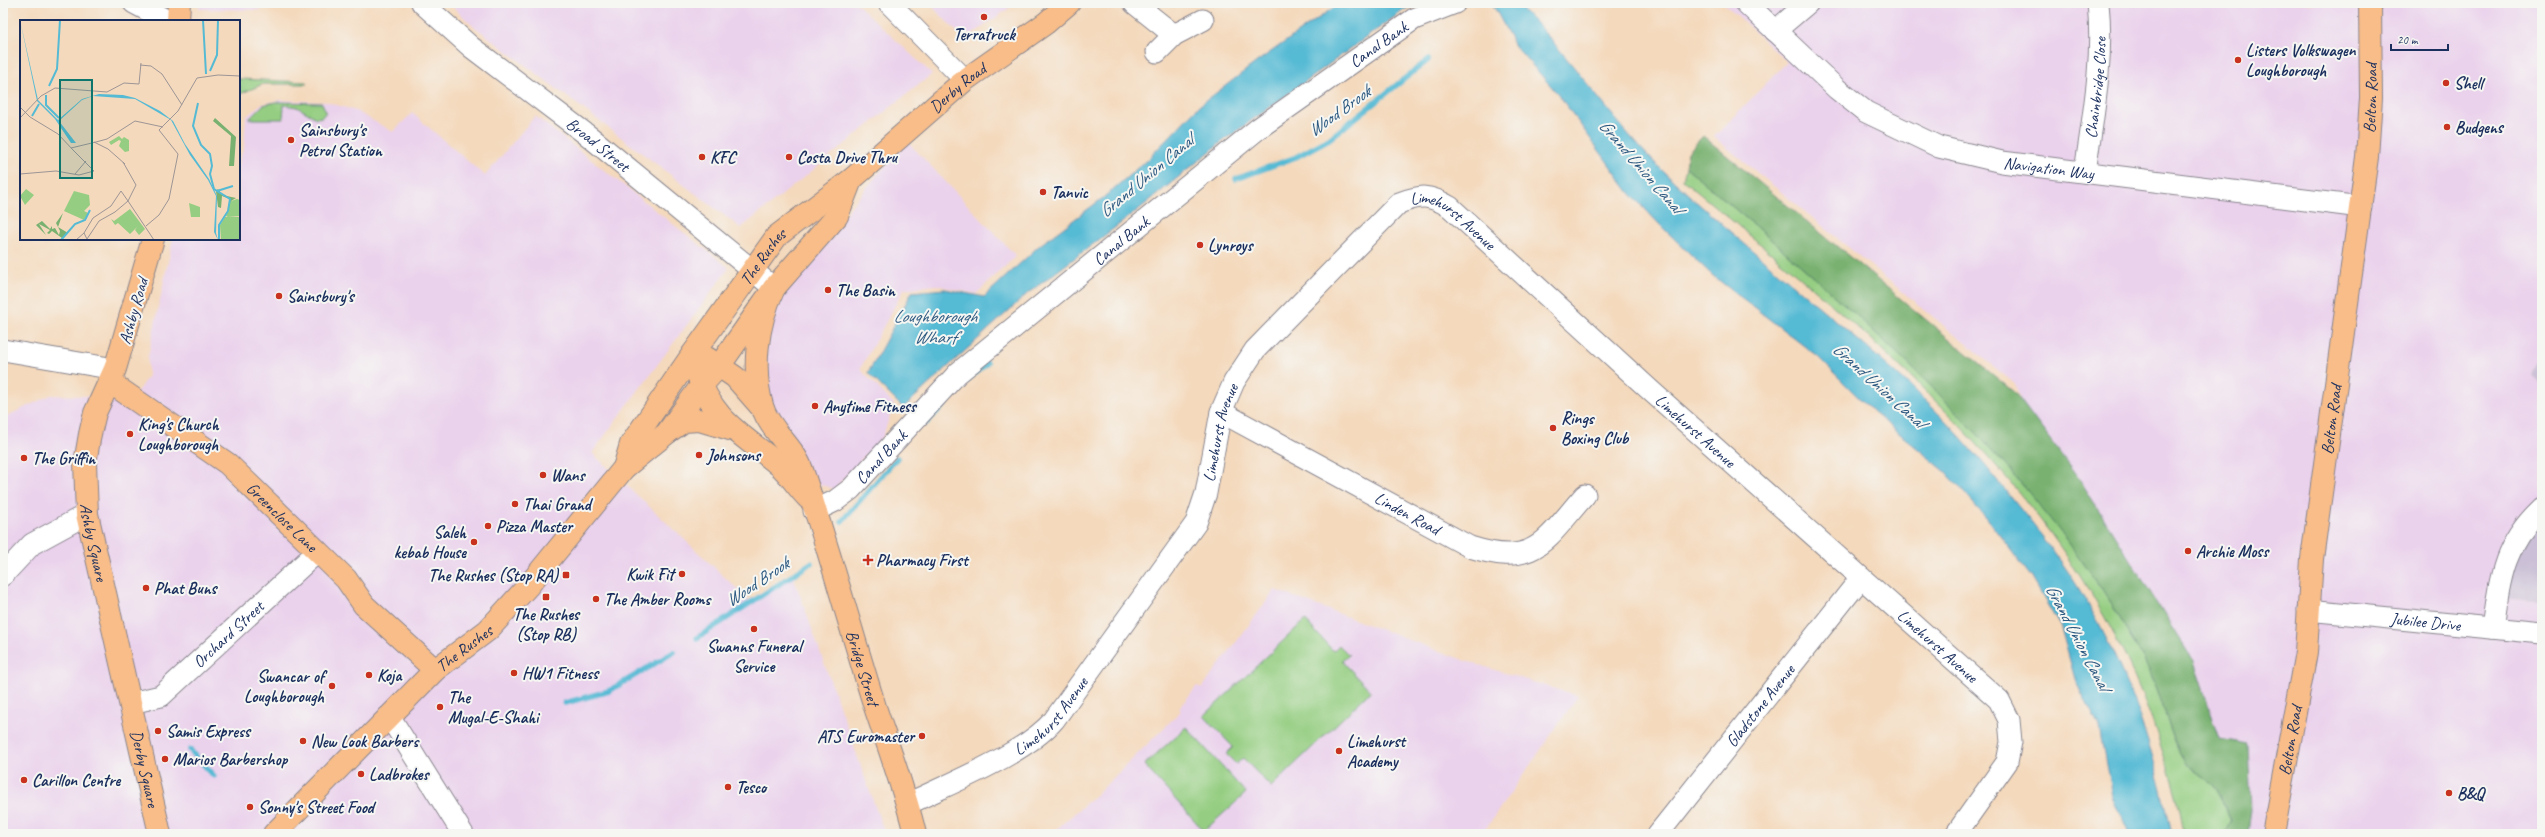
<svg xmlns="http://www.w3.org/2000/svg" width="2545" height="837" font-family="Caveat,sans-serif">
	<rect width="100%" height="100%" fill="#f6f6f2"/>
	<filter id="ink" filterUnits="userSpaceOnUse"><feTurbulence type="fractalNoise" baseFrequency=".025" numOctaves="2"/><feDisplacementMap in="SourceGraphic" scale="8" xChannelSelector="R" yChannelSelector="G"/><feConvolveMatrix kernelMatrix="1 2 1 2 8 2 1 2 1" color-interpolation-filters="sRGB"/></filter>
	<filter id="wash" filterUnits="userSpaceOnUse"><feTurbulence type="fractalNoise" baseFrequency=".012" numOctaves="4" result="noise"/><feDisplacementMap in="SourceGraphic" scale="16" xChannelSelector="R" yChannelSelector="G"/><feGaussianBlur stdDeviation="0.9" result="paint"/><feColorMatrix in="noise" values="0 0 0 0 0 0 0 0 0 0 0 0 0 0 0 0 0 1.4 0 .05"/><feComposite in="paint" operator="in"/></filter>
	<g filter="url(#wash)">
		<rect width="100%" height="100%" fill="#f4d9bc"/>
		<!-- built -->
		<path fill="#ead1ec" d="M 199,3 L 263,3 L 260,10 L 199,9 Z
			M 449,3 L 856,3 L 932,74 L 741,228 L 471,24 Z
			M 929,3 L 1016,3 L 973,34 L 959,34 Z
			M 1724,3 L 2542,3 L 2542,352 L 2531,374 L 2542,383 L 2542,496 L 2505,539 L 2492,596 L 2542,601 L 2542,834 L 2236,834 L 2044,473 L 2015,384 L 1714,137 L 1787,62 Z
			M 280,100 L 327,102 L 356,111 L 393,132 L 412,113 L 485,176 L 535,116 L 729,268 L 592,453 L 749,600 L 792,573 L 885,834 L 3,834 L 3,418 L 51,395 L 113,397 L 137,392 L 148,376 L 148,357 L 173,239 L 239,239 L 239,161 L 244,148 L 246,117 L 261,104 Z
			M 908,142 L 1016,256 L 976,294 L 936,285 L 904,289 L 860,369 L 894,404 L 883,436 L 834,489 L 813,482 L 766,392 L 765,336 L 780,300 L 826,237 L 879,173 Z
			M 1275,590 L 1463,660 L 1578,696 L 1482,834 L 1051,834 L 1099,792 L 1181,711 L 1179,708 L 1197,686 L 1202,688 Z"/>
		<!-- industrial -->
		<path fill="#cabfd6" d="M 2542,352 L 2542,383 L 2531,374 Z
			M 2542,496 L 2542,601 L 2491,596 L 2505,539 Z"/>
		<!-- green -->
		<path fill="#95ce82" stroke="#587e70" d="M 239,79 L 306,82 L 307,84 L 263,84 L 240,94 Z
			M 276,102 L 322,103 L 326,112 L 322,117 L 316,118 L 297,107 L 284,105 L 283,119 L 249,119 L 263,105 Z
			M 1686,167 C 1837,296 1991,423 2102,590 C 2118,615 2142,654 2154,681 C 2164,705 2169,732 2181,755 C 2189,771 2209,776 2218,790 C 2224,799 2227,813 2231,823 L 2225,834 L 2184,834 C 2180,803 2170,774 2160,744 C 2083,501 1872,337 1683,180 Z
			M 1305,620 L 1333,651 L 1339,645 L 1349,655 L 1342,661 L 1371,691 L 1271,787 L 1243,758 L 1236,764 L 1226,754 L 1233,747 L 1204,716 Z
			M 1186,727 L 1246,793 L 1204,831 L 1144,765 Z"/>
		<!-- forest -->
		<path fill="#78b170" stroke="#4a7067" d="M 1703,136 L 2015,393 L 2080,480 L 2194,662 L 2220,740 L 2248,745 L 2251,809 L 2248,834 L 2225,834 L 2231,822 C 2227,813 2224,799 2218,790 C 2209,776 2189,771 2181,755 C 2169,732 2164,705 2154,681 C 2142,654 2118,615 2102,590 C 1990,423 1837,296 1686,167 L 1688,152 Z"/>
		<!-- water -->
		<path fill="#55bad4" stroke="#387499" d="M 1340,3 L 1417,3 L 1404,10 L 1223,141 L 1133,214 L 1027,294 L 903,408 L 868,373 L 912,292 L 945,289 L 984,297 L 1040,245 L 1103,198 L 1148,159 L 1199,106 L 1258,61 Z
			M 1492,3 L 1516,3 C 1571,55 1611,122 1666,174 C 1753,256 1850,327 1935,410 C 1962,437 1986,466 2010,496 C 2030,521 2051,546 2069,573 C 2120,651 2154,744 2172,834 L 2129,834 L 2112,796 L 2099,728 L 2075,679 L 2061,628 L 2032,578 L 1987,519 L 1946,472 L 1872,411 L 1817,356 L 1712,275 L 1662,227 L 1630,193 L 1558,94 L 1515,46 Z"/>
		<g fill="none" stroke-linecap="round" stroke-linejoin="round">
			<!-- stream -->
			<path stroke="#55bad4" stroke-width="5.5" d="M 1236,179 L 1296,157 L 1329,139 L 1428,60
				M 926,423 L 971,376 L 987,363
				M 842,521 L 897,458
				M 697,638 L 811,563
				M 565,703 L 609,691 L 674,652
				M 190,750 L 214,776"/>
		</g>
	</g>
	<g filter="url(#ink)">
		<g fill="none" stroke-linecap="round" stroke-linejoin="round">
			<defs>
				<g id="street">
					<path d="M 134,3 L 168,21"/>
					<path id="s1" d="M 422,3 L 471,47 L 590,137 L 774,288"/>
					<path d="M 889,3 L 965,80"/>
					<path d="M 1134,3 L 1174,35"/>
					<path id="s2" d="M 1746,3 L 1837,89 L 1866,112 L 1939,147 L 2002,162 L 2361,207"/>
					<path d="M 1775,31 L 1808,3"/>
					<path d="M 1157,52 L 1174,35 L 1203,20"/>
					<path id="s3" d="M 2085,172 C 2093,116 2104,59 2098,3"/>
					<path d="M 3,350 L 115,369"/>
					<path id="s4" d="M 1221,412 L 1470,547 C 1536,568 1544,541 1585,495"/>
					<path id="s5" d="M 814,511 L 835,501 L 851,489 L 958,373 L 1259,128 L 1414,19 L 1455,3"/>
					<path d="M 3,575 L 32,544 L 87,514"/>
					<path id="s6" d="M 2308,610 L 2542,633"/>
					<path d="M 2493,628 C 2500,577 2503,545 2542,508"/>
					<path id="s7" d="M 131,703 L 161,696 L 317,552"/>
					<path d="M 388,717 L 393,722 L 463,834"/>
					<path id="s8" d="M 908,804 C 950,783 1025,754 1054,720 L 1196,523 L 1206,493 L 1221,412 L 1234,382 L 1255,350 L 1399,203 C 1421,195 1429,194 1450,207 L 1651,391 L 1999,700 L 2009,720 L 2011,742 L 2007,762 L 1956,834"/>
					<path id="s9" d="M 1658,834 L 1861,578"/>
				</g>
				<g id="primary">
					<path d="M 178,21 L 179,3"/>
					<path id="s10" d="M 153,239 L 115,369 L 95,413 L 90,434 L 85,463 L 87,514 L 160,834"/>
					<path id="s11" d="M 111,383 L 228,464 L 346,579 L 364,605 L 435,670"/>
					<path d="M 668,432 L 684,421 L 699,420 L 733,430"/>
					<path d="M 624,468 L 631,444 L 692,355"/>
					<path id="s12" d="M 274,834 L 435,670 L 488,630 L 528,586 L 624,468 L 667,433 L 701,386"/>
					<path id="s13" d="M 2273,834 L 2306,652 L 2312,559 L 2367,157 L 2371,98 L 2370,3"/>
				</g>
				<g id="highway">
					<path id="s14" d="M 774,288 C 757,324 751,370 763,409 C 771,431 794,447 802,470 C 829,548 850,628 875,707 C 889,749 905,791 915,834"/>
					<path id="s15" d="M 692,355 L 777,236 L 852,179 L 965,80 L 1046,23 L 1069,3"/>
					<path d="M 707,358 L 735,377 L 763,409"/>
					<path d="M 697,372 C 712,422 743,434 780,466 C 790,475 798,488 808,498"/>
					<path d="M 701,386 L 720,365 L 774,288 L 837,216 L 851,180"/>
				</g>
			</defs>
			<!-- street casing -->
			<use href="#street" stroke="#88848d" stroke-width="23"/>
			<!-- primary casing -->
			<use href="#primary" stroke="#88848d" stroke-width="24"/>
			<!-- highway casing -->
			<use href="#highway" stroke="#88848d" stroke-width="24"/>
			<!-- street -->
			<use href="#street" stroke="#fff" stroke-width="21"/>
			<!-- primary -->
			<use href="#primary" stroke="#f8bd89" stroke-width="22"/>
			<!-- highway -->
			<use href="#highway" stroke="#f8bd89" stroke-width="22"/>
		</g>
	</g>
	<!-- markers -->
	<g fill="#c8321e" stroke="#f6f6f2" stroke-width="1.5">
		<circle cx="984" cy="17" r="4"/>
		<circle cx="2238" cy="60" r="4"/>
		<circle cx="2446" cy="83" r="4"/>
		<circle cx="2447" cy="127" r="4"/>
		<circle cx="291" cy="140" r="4"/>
		<circle cx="702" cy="157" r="4"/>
		<circle cx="789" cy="157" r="4"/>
		<circle cx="1043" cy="192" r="4"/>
		<circle cx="1200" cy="245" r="4"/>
		<circle cx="828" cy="290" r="4"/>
		<circle cx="279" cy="296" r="4"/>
		<circle cx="815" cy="406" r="4"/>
		<circle cx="1553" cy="428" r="4"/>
		<circle cx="130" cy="434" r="4"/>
		<circle cx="699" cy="455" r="4"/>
		<circle cx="24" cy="458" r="4"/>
		<circle cx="543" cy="475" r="4"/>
		<circle cx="515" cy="504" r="4"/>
		<circle cx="488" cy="526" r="4"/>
		<circle cx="474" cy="542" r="4"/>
		<circle cx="2188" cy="551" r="4"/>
		<path d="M866 554h4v4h4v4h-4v4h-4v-4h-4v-4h4z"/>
		<circle cx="682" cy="574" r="4"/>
		<rect x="562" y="571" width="8" height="8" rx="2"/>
		<circle cx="146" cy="588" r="4"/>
		<rect x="542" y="593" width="8" height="8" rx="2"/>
		<circle cx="596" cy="599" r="4"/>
		<circle cx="754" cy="629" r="4"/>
		<circle cx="514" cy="673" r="4"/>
		<circle cx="369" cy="675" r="4"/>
		<circle cx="332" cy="686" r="4"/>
		<circle cx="440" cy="707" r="4"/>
		<circle cx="158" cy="731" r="4"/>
		<circle cx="922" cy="736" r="4"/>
		<circle cx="303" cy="741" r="4"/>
		<circle cx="1339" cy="751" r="4"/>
		<circle cx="165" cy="759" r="4"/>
		<circle cx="361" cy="774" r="4"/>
		<circle cx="24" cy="780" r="4"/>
		<circle cx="728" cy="787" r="4"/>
		<circle cx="2449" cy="793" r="4"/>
		<circle cx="250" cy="807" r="4"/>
	</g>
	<g text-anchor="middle" stroke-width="4" stroke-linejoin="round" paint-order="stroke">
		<!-- poi labels -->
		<g font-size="17" font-weight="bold" fill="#1b2f5e" stroke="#f6f6f2" text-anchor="start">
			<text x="984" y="40" text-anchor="middle">Terratruck</text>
			<text x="2246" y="56">Listers Volkswagen<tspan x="2246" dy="20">Loughborough</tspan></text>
			<text x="2454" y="89">Shell</text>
			<text x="2455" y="133">Budgens</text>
			<text x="299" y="136">Sainsbury's<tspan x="299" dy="20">Petrol Station</tspan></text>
			<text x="710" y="163">KFC</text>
			<text x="797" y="163">Costa Drive Thru</text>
			<text x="1051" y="198">Tanvic</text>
			<text x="1208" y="251">Lynroys</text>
			<text x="836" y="296">The Basin</text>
			<text x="287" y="302">Sainsbury's</text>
			<text x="823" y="412">Anytime Fitness</text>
			<text x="1561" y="424">Rings<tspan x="1561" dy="20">Boxing Club</tspan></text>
			<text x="138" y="430">King's Church<tspan x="138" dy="20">Loughborough</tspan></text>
			<text x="707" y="461">Johnsons</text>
			<text x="32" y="464">The Griffin</text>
			<text x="551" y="481">Wans</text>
			<text x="523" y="510">Thai Grand</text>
			<text x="496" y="532">Pizza Master</text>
			<text x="466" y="538" text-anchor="end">Saleh<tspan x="466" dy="20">kebab House</tspan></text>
			<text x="2196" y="557">Archie Moss</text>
			<text x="876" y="566">Pharmacy First</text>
			<text x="674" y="580" text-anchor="end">Kwik Fit</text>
			<text x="558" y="581" text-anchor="end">The Rushes (Stop RA)</text>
			<text x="154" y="594">Phat Buns</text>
			<text x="604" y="605">The Amber Rooms</text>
			<text x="546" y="620" text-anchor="middle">The Rushes<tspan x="546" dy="20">(Stop RB)</tspan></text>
			<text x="754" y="652" text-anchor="middle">Swanns Funeral<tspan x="754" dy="20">Service</tspan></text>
			<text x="522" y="679">HW1 Fitness</text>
			<text x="377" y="681">Koja</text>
			<text x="324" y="682" text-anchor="end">Swancar of<tspan x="324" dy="20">Loughborough</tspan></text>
			<text x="448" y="703">The<tspan x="448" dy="20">Mugal-E-Shahi</tspan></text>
			<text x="166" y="737">Samis Express</text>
			<text x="914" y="742" text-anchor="end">ATS Euromaster</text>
			<text x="311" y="747">New Look Barbers</text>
			<text x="1347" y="747">Limehurst<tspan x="1347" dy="20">Academy</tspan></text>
			<text x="173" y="765">Marios Barbershop</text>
			<text x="369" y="780">Ladbrokes</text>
			<text x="32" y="786">Carillon Centre</text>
			<text x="736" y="793">Tesco</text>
			<text x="2457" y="799">B&amp;Q</text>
			<text x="258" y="813">Sonny's Street Food</text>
		</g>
		<!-- street labels -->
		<g font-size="17" fill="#1b2f5e" stroke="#f6f6f2">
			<text dy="6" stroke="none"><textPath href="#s5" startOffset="735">Canal Bank</textPath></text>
			<text dy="6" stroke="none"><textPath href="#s3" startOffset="85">Chainbridge Close</textPath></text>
			<text dy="6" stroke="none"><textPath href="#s15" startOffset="380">Derby Road</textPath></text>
			<text dy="6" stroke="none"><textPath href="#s13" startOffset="743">Belton Road</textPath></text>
			<text dy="6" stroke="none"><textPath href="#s1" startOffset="226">Broad Street</textPath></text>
			<text dy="6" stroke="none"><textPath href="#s2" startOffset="355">Navigation Way</textPath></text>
			<text dy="6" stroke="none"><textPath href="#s8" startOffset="865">Limehurst Avenue</textPath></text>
			<text dy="6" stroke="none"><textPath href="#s5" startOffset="411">Canal Bank</textPath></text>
			<text dy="6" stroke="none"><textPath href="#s15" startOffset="121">The Rushes</textPath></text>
			<text transform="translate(133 311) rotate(-74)" y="6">Ashby Road</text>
			<text dy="6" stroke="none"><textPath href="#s13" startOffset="419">Belton Road</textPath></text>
			<text dy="6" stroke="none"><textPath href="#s8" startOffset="1189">Limehurst Avenue</textPath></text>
			<text dy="6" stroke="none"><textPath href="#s8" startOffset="506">Limehurst Avenue</textPath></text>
			<text dy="6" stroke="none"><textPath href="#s5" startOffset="87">Canal Bank</textPath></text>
			<text dy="6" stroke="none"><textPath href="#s4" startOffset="212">Linden Road</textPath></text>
			<text dy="6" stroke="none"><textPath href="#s11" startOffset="218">Greenclose Lane</textPath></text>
			<text dy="6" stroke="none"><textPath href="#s10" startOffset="315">Ashby Square</textPath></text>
			<text dy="6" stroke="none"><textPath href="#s6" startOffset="118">Jubilee Drive</textPath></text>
			<text dy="6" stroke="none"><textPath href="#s7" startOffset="122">Orchard Street</textPath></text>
			<text dy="6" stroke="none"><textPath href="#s8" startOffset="1513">Limehurst Avenue</textPath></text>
			<text dy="6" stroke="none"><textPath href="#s12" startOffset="266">The Rushes</textPath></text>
			<text dy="6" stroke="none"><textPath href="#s14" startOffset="404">Bridge Street</textPath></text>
			<text dy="6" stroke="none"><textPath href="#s9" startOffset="164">Gladstone Avenue</textPath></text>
			<text dy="6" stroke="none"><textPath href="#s8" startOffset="170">Limehurst Avenue</textPath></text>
			<text dy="6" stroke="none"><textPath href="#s13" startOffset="95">Belton Road</textPath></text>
			<text dy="6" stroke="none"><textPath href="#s10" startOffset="547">Derby Square</textPath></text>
		</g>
		<!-- water labels -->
		<g font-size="18" font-style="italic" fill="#2c5981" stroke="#f6f6f2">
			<text transform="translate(1339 111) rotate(-36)" y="6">Wood Brook</text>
			<text transform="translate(1641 166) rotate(49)" y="6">Grand Union Canal</text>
			<text transform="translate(1146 176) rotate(-40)" y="6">Grand Union Canal</text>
			<text x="935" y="322">Loughborough<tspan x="935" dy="21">Wharf</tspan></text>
			<text transform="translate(1879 385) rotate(42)" y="6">Grand Union Canal</text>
			<text transform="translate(757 582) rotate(-34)" y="6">Wood Brook</text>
			<text transform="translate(2078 637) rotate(62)" y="6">Grand Union Canal</text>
		</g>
	</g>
	<!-- overview -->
	<g transform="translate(20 20)">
		<rect width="220" height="220" fill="#f4d9bc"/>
		<path d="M 99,116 L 102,119 L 104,117 L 109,120 L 109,131 L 105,132 L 99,126 L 101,121 L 99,120 L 91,125 L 89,122 ZM 6,169 L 14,175 L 5,185 L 0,176 ZM 54,171 L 69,175 L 70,185 L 64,191 L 68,193 L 64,200 L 44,191 ZM 217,179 L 220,180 L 220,196 L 208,197 L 206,196 L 211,181 ZM 169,183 L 180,187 L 180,197 L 171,197 ZM 110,189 L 125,209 L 119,215 L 115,210 L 117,207 L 110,214 L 98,203 L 95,205 L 91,199 L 94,201 ZM 205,197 L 220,197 L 220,220 L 201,220 L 200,205 Z" fill="#95ce82"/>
		<path d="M 195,98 L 216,117 L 214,146 L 209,146 L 211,116 L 193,101 ZM 198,169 L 202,175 L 216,178 L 211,181 L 207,194 L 210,179 L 202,176 L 201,188 L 198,187 L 196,171 ZM 43,193 L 38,207 L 48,213 L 42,218 L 32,211 L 29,214 L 27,213 L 30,210 L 19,204 L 26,215 L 16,205 L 22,201 L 30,209 L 32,206 L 32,209 L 35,208 L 39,215 L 40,211 L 36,203 Z" fill="#78b170"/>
		<path d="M 0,0 L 18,80 L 38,100 L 62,79 L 79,74 L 103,75 L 115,78 L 140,91 L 153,101 L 165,124 L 189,159 L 197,176 L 196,213 L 198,220 L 194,212 L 196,176 L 188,160 L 170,135 L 151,100 L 115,79 L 73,76 L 62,80 L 39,101 L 56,123 L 51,123 L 35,99 L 17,81 Z" fill="#55bad4"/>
		<path fill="none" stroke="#55bad4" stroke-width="2" d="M 183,0 L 186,54M 190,51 L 197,35 L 198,0M 29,66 L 37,49 L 40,0M 26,75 L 26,85 L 39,98M 178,83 L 173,106 L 181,125 L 190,134 L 192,146 L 190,154 L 194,169 L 210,179 L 208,191 L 199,205 L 199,220M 12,96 L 19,84M 197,171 L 213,166M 41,220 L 55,204 L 65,200 L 70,190"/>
		<path fill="none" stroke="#9d9596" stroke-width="1" d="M 120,45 L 131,46 L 142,54 L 162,85M 0,87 L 10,97 L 38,114 L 54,131M 0,98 L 21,76 L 35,68 L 87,72 L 104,63 L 119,64 L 121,43M 74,122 L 88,129 L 105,144M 76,122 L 87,119 L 115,101 L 143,107M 51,128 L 76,122M 103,142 L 116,165 L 108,181 L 134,220M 0,154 L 36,151 L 59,155 L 74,151 L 54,131M 55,154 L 66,141M 126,206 L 139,195 L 149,179 L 158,134 L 139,110 L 158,91 L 177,58 L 198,55 L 220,56M 56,220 L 64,213 L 73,198 L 91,186 L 101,171 L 108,181 L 95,192 L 79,201 L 67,219 L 64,213"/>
		<path fill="#0f766e" fill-opacity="0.15" stroke="#0f766e" stroke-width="2" d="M 40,60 L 72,60 L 72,158 L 40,158 Z"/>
		<rect width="220" height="220" fill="none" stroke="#1b2f5e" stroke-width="2"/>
	</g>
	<!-- margin -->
	<rect width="2545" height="837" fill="none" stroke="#f6f6f2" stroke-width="16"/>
	<!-- scale -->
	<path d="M2391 44v6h57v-6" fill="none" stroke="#1b2f5e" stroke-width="2"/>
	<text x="2397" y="44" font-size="12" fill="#1b2f5e" stroke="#f6f6f2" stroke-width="3" paint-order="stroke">20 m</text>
</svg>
